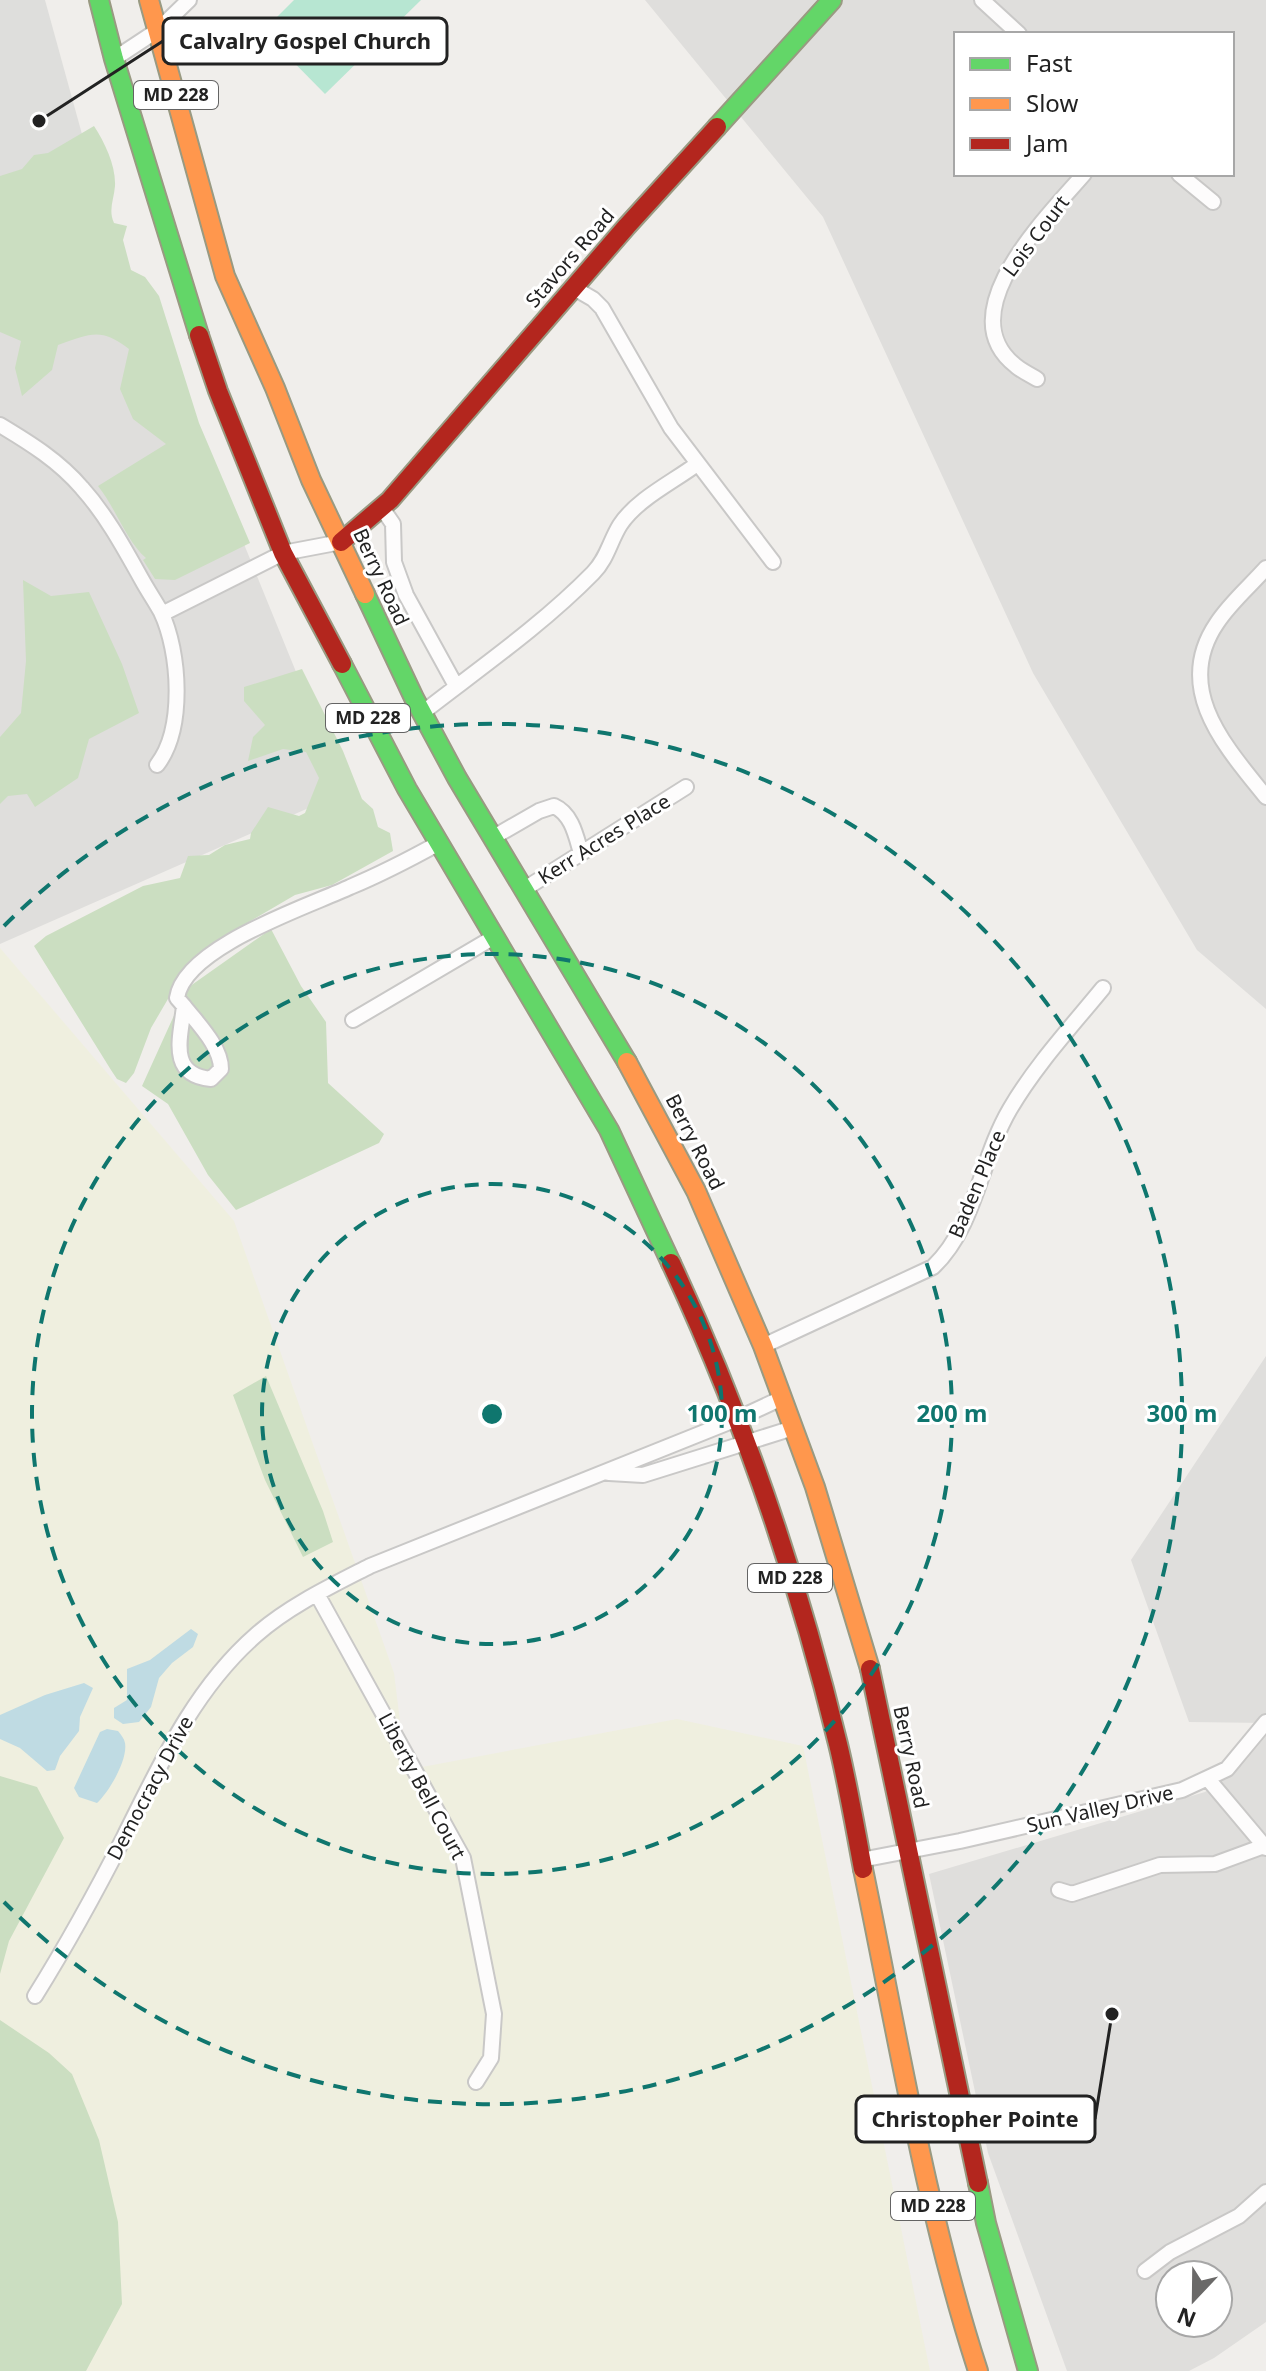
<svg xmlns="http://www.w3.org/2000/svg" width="1266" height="2371" font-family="'Noto Sans',sans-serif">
	<rect width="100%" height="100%" fill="#f0eeeb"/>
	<!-- residential -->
	<path fill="#dfdedc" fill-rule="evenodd" d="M 645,0 L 1266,0 L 1266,1009 L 1197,950 L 1033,673 L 823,217 ZM 956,34 L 1232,34 L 1232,174 L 956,174 Z
		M 140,289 L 345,792 L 0,944 L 0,293 Z
		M 1266,1356 L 1266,1723 L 1189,1722 L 1131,1560 Z
		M 1266,1736 L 1266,2322 L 1214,2358 L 1189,2371 L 1067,2371 L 988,2153 L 929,1874 L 1205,1792 L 1242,1765 ZM 1170,2275 L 1218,2275 L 1218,2323 L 1170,2323 Z"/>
	<!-- religious -->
	<path fill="#dededc" d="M 0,0 L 45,0 L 112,243 L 0,284 Z"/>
	<!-- farmland -->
	<path fill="#efefdf" d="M 0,948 L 234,1221 L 394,1673 L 406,1770 L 677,1719 L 803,1746 L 930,2371 L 0,2371 Z"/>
	<!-- forest -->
	<path fill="#cbdec1" d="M 94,126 C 105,143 116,166 115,186 C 114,199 108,210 114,223 L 127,226 L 123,240 L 131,270 L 145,277 L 159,296 L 199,423 L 250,543 L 175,580 L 155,579 L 143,560 L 146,558 C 127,542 115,507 98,486 L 166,444 L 133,419 L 120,389 L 129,349 C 100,327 91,334 58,345 L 52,370 L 22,396 L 15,368 L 21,341 L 0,332 L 0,176 L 22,169 L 34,155 L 48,153 Z
		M 23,580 L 51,596 L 89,592 L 122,664 L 139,713 L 89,739 L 78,778 L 35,807 L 27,794 L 8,796 L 0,804 L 0,737 L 21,713 L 26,661 Z
		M 302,669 L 343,751 L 362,799 L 373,809 L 378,827 L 390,833 L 393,851 L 332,885 L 295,895 L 223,937 L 189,963 L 151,1028 L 134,1073 L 126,1083 L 117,1079 L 111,1070 L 34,946 L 46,936 L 143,886 L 180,878 L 188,856 L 209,855 L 225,845 L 250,839 L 251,833 L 268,807 L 299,816 L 305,813 L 319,778 L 306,752 L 283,749 L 248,761 L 253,737 L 265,725 L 244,701 L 244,687 Z
		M 271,929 L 301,986 L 326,1022 L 328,1083 L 384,1134 L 379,1143 L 236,1210 L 208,1175 L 168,1104 L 142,1086 L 186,989 Z
		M 266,1376 L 323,1511 L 333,1542 L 303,1557 L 265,1480 L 233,1395 Z
		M 0,1776 L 37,1787 L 64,1838 L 9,1941 L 0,1974 Z
		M 0,2020 L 49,2053 L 72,2074 L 99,2140 L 118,2222 L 122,2304 L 86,2371 L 0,2371 Z"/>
	<!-- pitch -->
	<path fill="#b7e6d2" d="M 294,0 L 421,0 L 325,94 L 263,31 Z"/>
	<!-- water -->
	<path fill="#bfdbe3" d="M 191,1629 L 198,1634 L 193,1647 L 172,1663 L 159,1678 L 151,1707 L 139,1722 L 123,1724 L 114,1718 L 114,1708 L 127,1700 L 127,1669 L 150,1660 Z
		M 84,1683 L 93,1688 L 80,1717 L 79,1731 L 60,1756 L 55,1770 L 47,1771 L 20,1748 L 0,1739 L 0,1715 L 45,1695 Z
		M 107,1729 L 118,1731 C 121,1735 124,1738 125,1743 C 128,1760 109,1792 97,1803 L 79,1797 L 74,1788 L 100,1732 Z"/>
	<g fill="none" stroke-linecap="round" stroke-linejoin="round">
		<defs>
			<path id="street" d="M 982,0 L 1019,34
				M 114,59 L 158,30 L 189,0
				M 1179,174 L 1213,202
				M 574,288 L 593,299 L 602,308 L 671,428 L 773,562
				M 1037,379 C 1030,375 1022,371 1016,366 C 948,313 1048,216 1084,174
				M 0,425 C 30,443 59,461 82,488 C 107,516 124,548 142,580 C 148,591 155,601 161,612 C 180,652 185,729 157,765
				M 382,508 L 393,524 L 394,562 L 406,595 L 456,686
				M 1266,568 C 1250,586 1230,603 1217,623 C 1172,689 1226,747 1266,797
				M 162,614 L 283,553 L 341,542
				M 422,713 C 480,668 542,625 593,573 C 607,559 610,541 620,525 C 637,499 673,482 697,464
				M 492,838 L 539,811 L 554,806 C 572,814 576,836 581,853
				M 523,890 L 686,787
				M 184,1006 L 177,998 C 184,947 307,907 350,887 C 381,874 410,859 439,843
				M 184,1006 C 197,1023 221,1046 221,1069 L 211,1079 C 167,1075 181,1036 184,1006 Z
				M 353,1020 L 494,937
				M 763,1346 L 933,1267 C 976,1226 980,1160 1010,1109 C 1035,1066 1071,1027 1103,988
				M 609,1473 L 643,1475 L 793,1428
				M 317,1594 L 463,1858 L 494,2014 L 491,2058 L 476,2082
				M 1208,1779 L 1266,1848
				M 861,1860 L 960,1841 L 1182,1790 L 1227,1769 L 1266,1722
				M 1059,1890 L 1072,1894 L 1160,1865 L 1215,1864 L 1264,1846
				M 35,1996 C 68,1943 96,1892 124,1837 C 160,1765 194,1689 256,1635 C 289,1606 331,1586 370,1566 L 737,1419 L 782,1398
				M 1145,2271 L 1170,2252 L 1239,2216 L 1266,2192"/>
			<path id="fast" d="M 99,0 L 114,59 L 199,335
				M 717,127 L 832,0
				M 365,594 L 414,698 L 457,778 L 627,1062
				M 342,664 L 407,789 L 609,1130 L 671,1263
				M 978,2183 L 986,2223 L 1028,2371"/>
			<path id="slow" d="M 149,0 L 225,276 L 275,388 L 311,480 L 365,594
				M 627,1062 L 696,1191 L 763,1346 L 815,1487 L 870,1669
				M 863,1869 C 898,2037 925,2208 978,2371"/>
			<path id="jam" d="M 199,335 L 218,391 L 283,553 L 342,664
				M 341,542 L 390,500 L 627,226 L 717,127
				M 671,1263 C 743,1417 798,1579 838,1744 C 848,1785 855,1827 863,1869
				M 870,1669 L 978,2183"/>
		</defs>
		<!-- street casing -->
		<use href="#street" stroke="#c9c8c7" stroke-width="18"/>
		<!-- fast casing -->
		<use href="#fast" stroke="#999a82" stroke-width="22"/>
		<!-- slow casing -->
		<use href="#slow" stroke="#999a82" stroke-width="22"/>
		<!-- jam casing -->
		<use href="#jam" stroke="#999a82" stroke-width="22"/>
		<!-- street -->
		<use href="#street" stroke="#fdfcfc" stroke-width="14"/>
		<!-- fast -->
		<use href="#fast" stroke="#63d668" stroke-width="18"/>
		<!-- slow -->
		<use href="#slow" stroke="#ff974d" stroke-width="18"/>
		<!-- jam -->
		<use href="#jam" stroke="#b3261e" stroke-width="18"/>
	</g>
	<!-- distance rings -->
	<g fill="none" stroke="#0f766e" stroke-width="4" stroke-dasharray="14 10">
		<circle cx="492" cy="1414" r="230"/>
		<circle cx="492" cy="1414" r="460"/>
		<path d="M4 926A690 690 0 1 1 4 1902"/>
	</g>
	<g text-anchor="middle" stroke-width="6" stroke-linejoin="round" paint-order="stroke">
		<!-- shield labels -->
		<g fill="#fff" stroke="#646464" stroke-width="2">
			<rect x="134" y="81" width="84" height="28" rx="6"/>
			<rect x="326" y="704" width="84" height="28" rx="6"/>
			<rect x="748" y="1564" width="84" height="28" rx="6"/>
			<rect x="891" y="2192" width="84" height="28" rx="6"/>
		</g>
		<g font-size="18" font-weight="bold" fill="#222">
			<text x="176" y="101">MD 228</text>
			<text x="368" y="724">MD 228</text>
			<text x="790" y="1584">MD 228</text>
			<text x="933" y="2212">MD 228</text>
		</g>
		<!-- street labels -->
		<g font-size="20" fill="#222" stroke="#fff">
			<text transform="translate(1036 236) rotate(-53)" y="7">Lois Court</text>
			<text transform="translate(570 258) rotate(-49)" y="7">Stavors Road</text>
			<text transform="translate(381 577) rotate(65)" y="7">Berry Road</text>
			<text transform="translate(604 839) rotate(-32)" y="7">Kerr Acres Place</text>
			<text transform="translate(695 1142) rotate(63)" y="7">Berry Road</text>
			<text transform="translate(977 1184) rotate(-67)" y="7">Baden Place</text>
			<text transform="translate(911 1757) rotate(78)" y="7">Berry Road</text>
			<text transform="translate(422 1786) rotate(62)" y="7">Liberty Bell Court</text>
			<text transform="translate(150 1788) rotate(-62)" y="7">Democracy Drive</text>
			<text transform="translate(1100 1809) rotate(-13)" y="7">Sun Valley Drive</text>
		</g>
	</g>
	<circle cx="492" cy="1414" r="12" fill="#0f766e" stroke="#fff" stroke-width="4"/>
	<g font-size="24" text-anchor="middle" font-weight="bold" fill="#0f766e" stroke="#fff" stroke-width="6" stroke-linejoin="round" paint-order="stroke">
		<text x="722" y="1422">100 m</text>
		<text x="952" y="1422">200 m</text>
		<text x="1182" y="1422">300 m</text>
	</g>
	<!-- callouts -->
	<path fill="none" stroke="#222" stroke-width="3" d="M39 121L163 41M1112 2014L1095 2119"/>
	<g fill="#222" stroke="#fff" stroke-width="3">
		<circle cx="39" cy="121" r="8"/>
		<circle cx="1112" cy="2014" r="8"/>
	</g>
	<g fill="#fff" stroke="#222" stroke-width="3">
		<rect x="163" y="18" width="284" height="46" rx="8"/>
		<rect x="856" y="2096" width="239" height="46" rx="8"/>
	</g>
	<g font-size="22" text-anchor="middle" font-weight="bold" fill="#222">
		<text x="305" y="49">Calvalry Gospel Church</text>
		<text x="975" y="2127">Christopher Pointe</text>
	</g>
	<!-- legend -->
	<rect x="954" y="32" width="280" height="144" fill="#ffffff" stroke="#a7a7a7" stroke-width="2"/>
	<rect x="970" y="58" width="40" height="12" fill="#63d668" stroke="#a7a7a7" stroke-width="2"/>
	<text x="1026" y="72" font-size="24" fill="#222222">Fast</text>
	<rect x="970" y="98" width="40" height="12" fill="#ff974d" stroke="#a7a7a7" stroke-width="2"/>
	<text x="1026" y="112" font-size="24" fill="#222222">Slow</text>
	<rect x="970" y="138" width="40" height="12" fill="#b3261e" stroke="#a7a7a7" stroke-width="2"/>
	<text x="1026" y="152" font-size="24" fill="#222222">Jam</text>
	<!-- north arrow -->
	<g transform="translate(1194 2299) rotate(202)"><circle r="38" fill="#ffffff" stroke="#a7a7a7" stroke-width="2"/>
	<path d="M0-6L14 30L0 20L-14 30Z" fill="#6a6968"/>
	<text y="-12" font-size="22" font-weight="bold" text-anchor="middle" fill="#222222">N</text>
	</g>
</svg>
